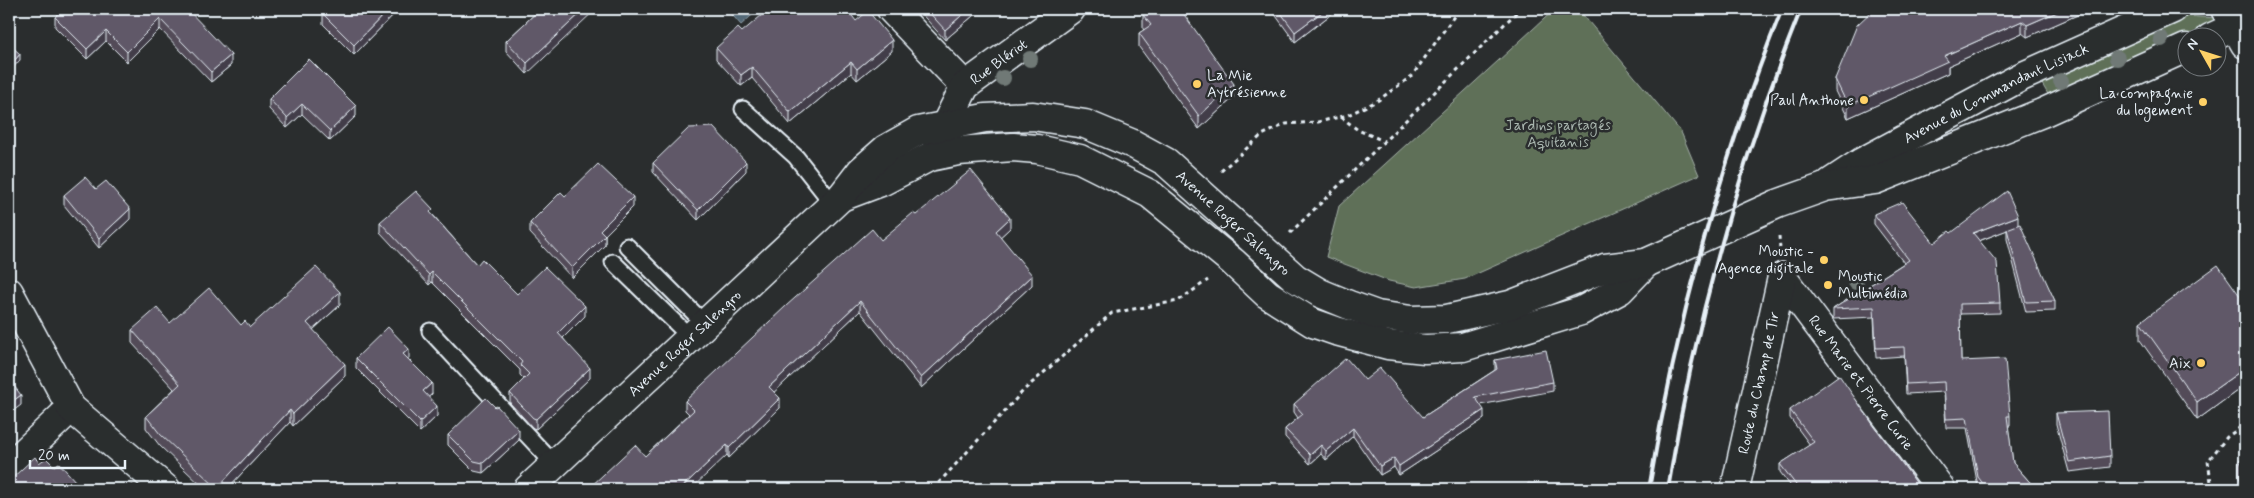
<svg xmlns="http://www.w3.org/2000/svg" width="2254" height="498" font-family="Mynerve,sans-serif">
	<rect width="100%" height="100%" fill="#2a2d2e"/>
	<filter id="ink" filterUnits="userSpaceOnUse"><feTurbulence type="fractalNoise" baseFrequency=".02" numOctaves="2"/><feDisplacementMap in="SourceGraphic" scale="10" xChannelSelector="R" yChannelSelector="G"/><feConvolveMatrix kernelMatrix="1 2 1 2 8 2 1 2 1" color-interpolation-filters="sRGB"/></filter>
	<g filter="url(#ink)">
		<!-- green -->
		<path fill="#5f7059" stroke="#a4b0a8" d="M 1555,9 L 1578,9 L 1681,132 L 1699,175 L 1465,279 L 1416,287 L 1389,281 L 1326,257 L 1339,206 Z
			M 2185,16 L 2217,18 L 2218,25 L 2049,96 L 2041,82 Z"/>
		<!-- water -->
		<path fill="#526876" stroke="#8e9faa" d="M 727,9 L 759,9 L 741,25 Z"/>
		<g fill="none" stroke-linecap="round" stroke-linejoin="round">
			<defs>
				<path id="service" d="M 743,109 L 796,157 L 833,204
					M 627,246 L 705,324
					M 613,262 L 690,337
					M 430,331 L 555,465"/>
				<g id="minor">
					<path d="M 891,9 L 965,86"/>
					<path d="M 2225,9 L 2245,44"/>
					<path id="s1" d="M 937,142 L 965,86 L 1071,9"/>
					<path id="s2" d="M 1782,277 L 1941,489"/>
					<path d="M 9,467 L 71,408"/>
					<path id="s3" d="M 1735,489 L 1782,277"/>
				</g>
				<path id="tertiary" d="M 9,292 L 71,408 L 166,489"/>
				<g id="primary">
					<path d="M 2210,38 L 2245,22"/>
					<path id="s4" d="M 1830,183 L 1862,162 L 2021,77 L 2173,9"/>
					<path d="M 841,197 L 881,182 L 929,157 L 958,151 L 1013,147 L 1037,149 L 1080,159 L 1150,194 L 1233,262 L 1267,294 L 1313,323 L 1336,331 L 1388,345 L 1425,349 L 1463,347 L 1581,311 L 1620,290 L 1646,263"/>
					<path id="s5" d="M 528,489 L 841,197 L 861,171 L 886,149 L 918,131 L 985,118 L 1033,116 L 1085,124 L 1133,144 L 1166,162 L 1295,278 L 1320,293 L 1349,305 L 1377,315 L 1411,320 L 1447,319 L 1510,305 L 1605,268 L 1646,263 L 1777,204 L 1825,187 L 1875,180 L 2042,113 L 2186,48"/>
				</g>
			</defs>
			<!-- service casing -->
			<use href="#service" stroke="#e8f1f8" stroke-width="19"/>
			<!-- minor casing -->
			<use href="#minor" stroke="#e8f1f8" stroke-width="31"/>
			<!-- tertiary casing -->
			<use href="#tertiary" stroke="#e8f1f8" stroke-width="31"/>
			<!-- primary casing -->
			<use href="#primary" stroke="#e8f1f8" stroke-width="31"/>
			<!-- path -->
			<path stroke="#e8f1f8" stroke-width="3" stroke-dasharray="4 4" stroke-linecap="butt" d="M 1341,117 L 1358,130 L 1384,141
				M 1221,171 L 1262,135 L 1286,124 L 1318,122 L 1348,115 L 1377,101 L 1412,76 L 1459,9
				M 1290,233 L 1520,9
				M 1779,236 L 1780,249
				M 933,489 L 1025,389 L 1112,313 L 1178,301 L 1208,280
				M 2212,489 L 2208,461 L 2227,437 L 2245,424"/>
			<!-- service -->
			<use href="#service" stroke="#2a2d2e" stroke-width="15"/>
			<!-- minor -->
			<use href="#minor" stroke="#2a2d2e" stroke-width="28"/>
			<!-- tertiary -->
			<use href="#tertiary" stroke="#2a2d2e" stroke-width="28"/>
			<!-- primary -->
			<use href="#primary" stroke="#2a2d2e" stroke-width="28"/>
			<!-- rail -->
			<path stroke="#e8f1f8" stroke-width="4" d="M 1649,489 C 1676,325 1720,163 1782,9
				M 1668,489 C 1694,326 1739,163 1801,9"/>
		</g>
		<!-- trees -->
		<g fill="#707976">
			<circle cx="2161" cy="39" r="8"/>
			<circle cx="2117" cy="58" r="8"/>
			<circle cx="1030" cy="59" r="8"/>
			<circle cx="1003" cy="78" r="8"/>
			<circle cx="2061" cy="81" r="8"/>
			<circle cx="1856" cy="282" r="8"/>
		</g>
		<!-- wall -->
		<path fill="#534c59" stroke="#e8f1f8" d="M 187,9 L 231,65 L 211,82 L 160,29 L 127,62 L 106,41 L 87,59 L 55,27 L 55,17 Z
			M 329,9 L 399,9 L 354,55 L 323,24 L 323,14 Z
			M 540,9 L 527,74 L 506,51 L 506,41 Z
			M 917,9 L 981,9 L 945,40 Z
			M 1271,9 L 1338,9 L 1295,42 Z
			M 1874,9 L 2091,9 L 2027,37 L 2022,33 L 1948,66 L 1948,73 L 1848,118 L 1835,91 L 1835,79 Z
			M 1143,15 L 1234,97 L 1199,129 L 1139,47 L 1139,33 L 1144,30 L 1143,29 Z
			M 856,21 L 892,51 L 857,80 L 851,73 L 790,124 L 752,78 L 741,86 L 716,59 L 716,48 L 742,32 Z
			M 309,59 L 356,116 L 330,141 L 302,114 L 287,128 L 269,109 L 269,99 Z
			M 653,163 L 746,171 L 698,220 L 653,172 Z
			M 64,195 L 130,219 L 99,248 L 64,205 Z
			M 565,196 L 633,207 L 605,235 L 605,245 L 572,278 L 530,233 L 530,223 Z
			M 1874,214 L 1934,243 L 1951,233 L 2018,225 L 2055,301 L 2055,311 L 2026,312 L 2007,239 L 2007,230 L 1979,241 L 2000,303 L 2000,313 L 1960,314 L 1961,361 L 2010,416 L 2010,426 L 2008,426 L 2013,463 L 2035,488 L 2046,489 L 1979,489 L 1978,487 L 1967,428 L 1946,428 L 1944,392 L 1906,394 L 1904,356 L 1876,358 L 1874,317 L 1833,319 L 1833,309 L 1904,263 L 1874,224 Z
			M 433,215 L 477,265 L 517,294 L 585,316 L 563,338 L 590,378 L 536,429 L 533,428 L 510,403 L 510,393 L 524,379 L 520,375 L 520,370 L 432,282 L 429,285 L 380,232 L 380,222 Z
			M 916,215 L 1010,228 L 1000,237 L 1032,285 L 921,388 L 860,311 L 774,392 L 780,408 L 729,458 L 727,455 L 645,456 L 689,414 L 685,410 L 685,401 L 881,240 Z
			M 2245,303 L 2245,385 L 2197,420 L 2140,340 L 2140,322 Z
			M 340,305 L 313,330 L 345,376 L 293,426 L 290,422 L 227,489 L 205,489 L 160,446 L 146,428 L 146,416 L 174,389 L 132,343 L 132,330 L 170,323 L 241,325 L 250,327 Z
			M 356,358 L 409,359 L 408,359 L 432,394 L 428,397 L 437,416 L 420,432 L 356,368 Z
			M 1495,360 L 1553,382 L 1553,391 L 1480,405 L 1484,419 L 1399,475 L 1394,467 L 1380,475 L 1353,436 L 1326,460 L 1321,454 L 1310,464 L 1285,437 L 1285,429 L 1298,418 L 1294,412 L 1294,404 L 1365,380 L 1423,417 L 1495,370 Z
			M 1790,410 L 1872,423 L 1921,489 L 1793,489 L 1780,472 L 1780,464 L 1810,445 L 1790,418 Z
			M 2056,413 L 2110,456 L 2110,467 L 2069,472 L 2056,424 Z
			M 448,435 L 519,440 L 483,473 L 474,471 L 448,445 Z
			M 2245,455 L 2245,486 L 2239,478 L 2239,460 Z"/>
		<!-- shaded-wall -->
		<path fill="#433e49" stroke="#e8f1f8" d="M 389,9 L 399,9 L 354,55 L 354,45 Z
			M 585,9 L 596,9 L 527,74 L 527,63 Z
			M 969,9 L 981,9 L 945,40 L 945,30 Z
			M 1326,9 L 1338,9 L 1295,42 L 1295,32 Z
			M 2064,9 L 2091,9 L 2027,37 L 2027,25 Z
			M 160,19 L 160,29 L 127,62 L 127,52 Z
			M 2022,21 L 2022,33 L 1948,66 L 1948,73 L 1848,118 L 1848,106 L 1944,56 Z
			M 106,31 L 106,41 L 87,59 L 87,49 Z
			M 892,40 L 892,51 L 857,80 L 857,69 Z
			M 20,54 L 20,60 L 9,72 L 9,67 Z
			M 231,55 L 231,65 L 211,82 L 211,72 Z
			M 851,62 L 851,73 L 790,124 L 790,112 Z
			M 752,67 L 752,78 L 741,86 L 741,75 Z
			M 1234,84 L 1234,97 L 1199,129 L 1199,116 Z
			M 302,104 L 302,114 L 287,128 L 287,118 Z
			M 356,106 L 356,116 L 330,141 L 330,131 Z
			M 746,162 L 746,171 L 698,220 L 698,210 Z
			M 633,197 L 633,207 L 605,235 L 605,245 L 572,278 L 572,268 L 600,230 Z
			M 130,209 L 130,219 L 99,248 L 99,238 Z
			M 2018,216 L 2018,226 L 1973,243 L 1973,233 Z
			M 1010,218 L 1010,228 L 996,241 L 996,231 Z
			M 432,272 L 432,282 L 429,285 L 429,275 Z
			M 1032,275 L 1032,285 L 921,388 L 921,378 Z
			M 340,292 L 340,305 L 307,335 L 307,323 Z
			M 860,301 L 860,311 L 769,397 L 769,387 Z
			M 585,306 L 585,316 L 558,343 L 558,333 Z
			M 409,349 L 409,359 L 403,364 L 403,354 Z
			M 345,364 L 345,376 L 293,426 L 293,414 Z
			M 590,368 L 590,378 L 536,429 L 536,419 Z
			M 2245,368 L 2245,385 L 2197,420 L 2197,402 Z
			M 432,383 L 432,394 L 423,402 L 423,391 Z
			M 21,395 L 21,405 L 9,414 L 9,404 Z
			M 780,398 L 780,408 L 729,458 L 729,448 Z
			M 437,406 L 437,416 L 420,432 L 420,422 Z
			M 290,410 L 290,422 L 227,489 L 217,489 L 217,488 Z
			M 1484,410 L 1484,419 L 1399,475 L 1399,466 Z
			M 1353,428 L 1353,436 L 1326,460 L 1326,451 Z
			M 519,430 L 519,440 L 483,473 L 483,463 Z
			M 727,445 L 727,455 L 691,489 L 680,489 Z
			M 1321,445 L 1321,454 L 1310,464 L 1310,455 Z
			M 1394,458 L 1394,467 L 1380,475 L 1380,466 Z
			M 76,482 L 76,489 L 68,489 Z"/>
		<!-- building -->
		<path fill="#605868" stroke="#e8f1f8" d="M 63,9 L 187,9 L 231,55 L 211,72 L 160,19 L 127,52 L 106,31 L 87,49 L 55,17 Z
			M 329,9 L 389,9 L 354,45 L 323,14 Z
			M 540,9 L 585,9 L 527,63 L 506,41 Z
			M 769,9 L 847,9 L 856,21 L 868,11 L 892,40 L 857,69 L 851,62 L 790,112 L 752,67 L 741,75 L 716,48 L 738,28 L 742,32 Z
			M 926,9 L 969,9 L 945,30 Z
			M 1152,9 L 1180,9 L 1234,84 L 1199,116 L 1139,33 L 1151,25 L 1143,15 Z
			M 1278,9 L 1326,9 L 1295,32 Z
			M 1874,9 L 2064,9 L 2027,25 L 2022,21 L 1944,56 L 1948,61 L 1848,106 L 1835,79 L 1857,25 Z
			M 9,44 L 20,54 L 9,67 Z
			M 309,59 L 356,106 L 330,131 L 302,104 L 287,118 L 269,99 Z
			M 713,127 L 746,162 L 698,210 L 653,163 L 689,128 Z
			M 598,164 L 633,197 L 600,230 L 605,235 L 572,268 L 530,223 L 561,192 L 565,196 Z
			M 971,170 L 1010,218 L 996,231 L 1032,275 L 921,378 L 860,301 L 769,387 L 780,398 L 729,448 L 727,445 L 680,489 L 588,489 L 635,445 L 645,456 L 694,410 L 685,401 L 786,306 L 872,229 L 881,240 L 913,213 L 916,215 Z
			M 85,177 L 96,189 L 106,181 L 130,209 L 99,238 L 64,195 Z
			M 416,191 L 433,209 L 430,212 L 477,265 L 482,259 L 517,294 L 545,267 L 585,306 L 558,333 L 590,368 L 536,419 L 533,418 L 510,393 L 529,374 L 520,365 L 522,362 L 432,272 L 429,275 L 380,222 Z
			M 2007,191 L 2018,216 L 1973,233 L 1997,262 L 2000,303 L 1960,304 L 1961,361 L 2005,359 L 2010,416 L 2007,416 L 2013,463 L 2035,488 L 2041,484 L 2046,489 L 1987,489 L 1978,477 L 1967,418 L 1946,419 L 1944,382 L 1906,384 L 1904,347 L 1876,348 L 1874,307 L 1833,309 L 1909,260 L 1874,214 L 1902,202 L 1934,243 L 1949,231 L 1951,233 Z
			M 2020,224 L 2055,301 L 2026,302 L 2007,229 Z
			M 2218,265 L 2245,303 L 2245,368 L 2197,402 L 2140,322 Z
			M 316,267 L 340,292 L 307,323 L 345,364 L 293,414 L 290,410 L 217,488 L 160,434 L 146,416 L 180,384 L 132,330 L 157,308 L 170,323 L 209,288 L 241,325 L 245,321 L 250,327 Z
			M 388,327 L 409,349 L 403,354 L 432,383 L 423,391 L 437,406 L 420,422 L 356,358 Z
			M 1546,350 L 1553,382 L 1475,397 L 1484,410 L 1399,466 L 1394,458 L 1380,466 L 1353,428 L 1326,451 L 1321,445 L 1310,455 L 1285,429 L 1303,414 L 1294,404 L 1346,358 L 1365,380 L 1380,368 L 1423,417 L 1497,369 L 1495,360 Z
			M 9,369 L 14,386 L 21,395 L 9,404 Z
			M 1839,375 L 1872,423 L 1921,489 L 1799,489 L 1780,464 L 1814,442 L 1790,410 Z
			M 486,398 L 495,407 L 497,406 L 519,430 L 483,463 L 474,461 L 448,435 Z
			M 2108,411 L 2110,456 L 2069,462 L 2056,413 Z
			M 2245,455 L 2245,469 L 2239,460 Z
			M 35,457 L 39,463 L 46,458 L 54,466 L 59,463 L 76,482 L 68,489 L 9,489 L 9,481 Z
			M 1528,483 L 1570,488 L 1570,489 L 1527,489 Z
			M 132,485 L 138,489 L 128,489 Z"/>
	</g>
	<!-- markers -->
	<g fill="#ffd166" stroke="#2a2d2e" stroke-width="2">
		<circle cx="1197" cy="84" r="5"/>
		<circle cx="1864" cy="100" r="5"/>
		<circle cx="2203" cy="102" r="5"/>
		<circle cx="1824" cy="260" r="5"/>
		<circle cx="1828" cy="285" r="5"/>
		<circle cx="2201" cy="363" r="5"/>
	</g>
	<g text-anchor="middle" stroke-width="5" stroke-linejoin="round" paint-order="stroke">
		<!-- street labels -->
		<g font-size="15" fill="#e8f1f8" stroke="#2a2d2e">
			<text dy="5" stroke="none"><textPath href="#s1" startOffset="104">Rue Blériot</textPath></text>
			<text dy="5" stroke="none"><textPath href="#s4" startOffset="189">Avenue du Commandant Lisiack</textPath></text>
			<text dy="5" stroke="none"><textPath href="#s5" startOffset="880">Avenue Roger Salengro</textPath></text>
			<text dy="5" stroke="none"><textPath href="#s5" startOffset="214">Avenue Roger Salengro</textPath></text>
			<text dy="5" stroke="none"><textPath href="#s3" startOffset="109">Route du Champ de Tir</textPath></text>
			<text dy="5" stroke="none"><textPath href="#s2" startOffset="132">Rue Marie et Pierre Curie</textPath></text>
		</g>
		<!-- poi labels -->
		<g font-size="15" fill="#e8f1f8" stroke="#2a2d2e" text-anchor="end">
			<text x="1207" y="80" text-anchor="start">La Mie<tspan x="1207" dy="17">Aytrésienne</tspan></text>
			<text x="2193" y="98">La compagnie<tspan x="2193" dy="17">du logement</tspan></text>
			<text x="1854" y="105">Paul Anthone</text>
			<text x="1814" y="256">Moustic -<tspan x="1814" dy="17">Agence digitale</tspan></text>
			<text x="1838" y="281" text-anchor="start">Moustic<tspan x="1838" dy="17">Multimédia</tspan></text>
			<text x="2191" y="368">Aix</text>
		</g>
		<!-- park labels -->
		<g font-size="15" fill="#aab7b0" stroke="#2a2d2e">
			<text x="1558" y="130">Jardins partagés<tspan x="1558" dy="17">Aquitanis</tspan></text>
		</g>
	</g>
	<!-- margin -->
	<rect width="2254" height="498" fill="none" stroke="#2a2d2e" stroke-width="30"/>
	<rect x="15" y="15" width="2224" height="468" fill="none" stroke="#e8f1f8" stroke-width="2" filter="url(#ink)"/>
	<!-- north arrow -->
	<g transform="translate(2202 52) rotate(309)"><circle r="24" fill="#2a2d2e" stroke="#767b7f"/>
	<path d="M0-4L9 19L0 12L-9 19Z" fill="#ffd166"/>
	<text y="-8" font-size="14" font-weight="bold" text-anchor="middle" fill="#e8f1f8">N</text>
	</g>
	<!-- scale -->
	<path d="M30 460v8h95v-8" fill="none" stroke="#e8f1f8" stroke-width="2.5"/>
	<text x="38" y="460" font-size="15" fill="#e8f1f8" stroke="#2a2d2e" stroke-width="4" paint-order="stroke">20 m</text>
</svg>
